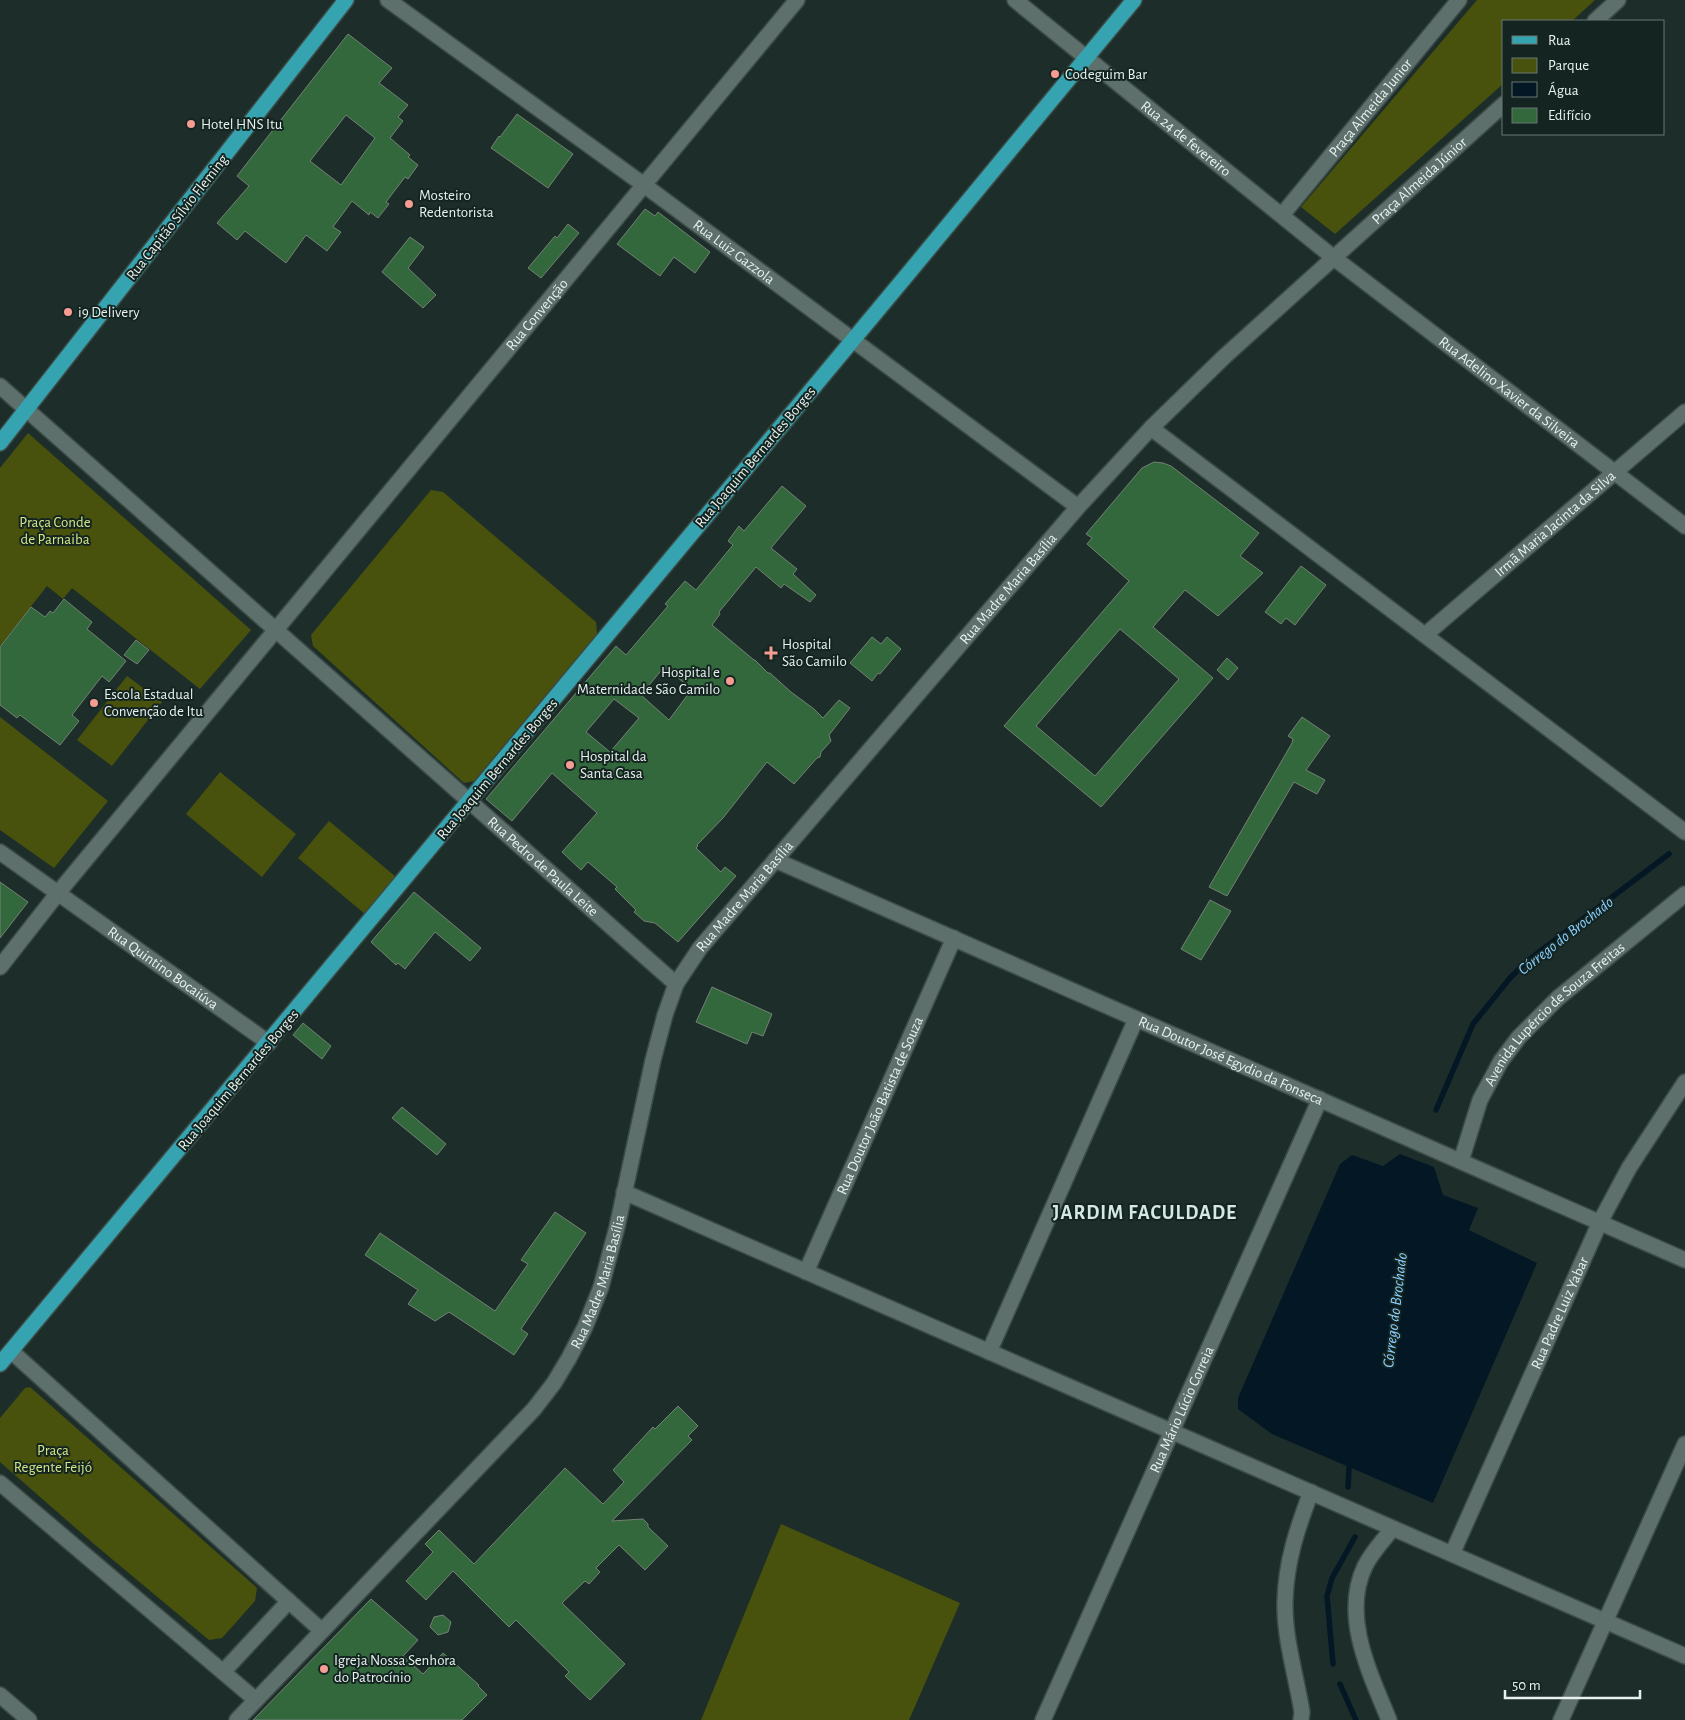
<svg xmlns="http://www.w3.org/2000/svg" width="1685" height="1720" font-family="'Alegreya Sans',sans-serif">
	<rect width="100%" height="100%" fill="#1d2e2a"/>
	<!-- green -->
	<path fill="#48520c" d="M 1477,0 L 1595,0 L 1572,21 L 1504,21 L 1504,83 L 1335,234 L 1301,207 Z
		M 28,433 L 251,630 L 200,689 L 72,588 L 63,599 L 47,586 L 0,646 L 0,468 Z
		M 431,490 L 443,492 L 596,622 L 597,634 L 474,781 L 464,783 L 313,646 L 311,635 Z
		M 127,676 L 162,702 L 112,766 L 77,740 Z
		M 0,717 L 108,801 L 54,868 L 0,830 Z
		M 220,772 L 296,834 L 262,877 L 186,814 Z
		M 329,821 L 396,877 L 365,914 L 298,858 Z
		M 30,1387 L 257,1588 L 255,1601 L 222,1638 L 209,1640 L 94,1544 L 0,1462 L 0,1418 L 25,1388 Z
		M 781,1524 L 960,1603 L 909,1720 L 701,1720 Z"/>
	<!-- water -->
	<path fill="#041724" d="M 1400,1154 L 1434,1167 L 1443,1195 L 1478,1208 L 1469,1230 L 1537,1263 L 1433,1503 L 1272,1434 L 1238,1409 L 1238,1398 L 1340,1164 L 1352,1155 L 1383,1166 Z"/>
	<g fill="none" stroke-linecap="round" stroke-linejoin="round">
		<!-- stream -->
		<path stroke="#041724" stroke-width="5.5" d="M 1436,1110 L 1473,1024 L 1510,978 L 1526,962 L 1669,854
			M 1348,1487 L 1349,1468 L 1351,1461
			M 1333,1664 L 1327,1596 L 1332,1578 L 1355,1537
			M 1340,1684 L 1356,1720"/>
	</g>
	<!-- building -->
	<path fill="#32683c" stroke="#748175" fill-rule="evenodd" d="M 348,34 L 392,68 L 379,83 L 408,105 L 398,117 L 403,121 L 390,138 L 410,155 L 408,157 L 418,165 L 408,179 L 405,177 L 386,202 L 389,204 L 378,218 L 370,212 L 369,215 L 352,201 L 333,227 L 341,232 L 327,251 L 306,235 L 286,263 L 245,231 L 237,240 L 217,223 L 249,186 L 237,176 ZM 346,115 L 375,138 L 341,185 L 310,161 Z
		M 517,114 L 573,154 L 548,188 L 491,148 L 499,136 L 500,137 Z
		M 645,209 L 655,216 L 658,212 L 710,252 L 695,273 L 674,257 L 660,276 L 617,244 Z
		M 568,224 L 579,233 L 541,278 L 528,268 L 555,236 L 557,238 Z
		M 410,237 L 424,247 L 408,268 L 436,295 L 423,308 L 382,272 Z
		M 1154,462 L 1163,463 L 1171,466 L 1259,533 L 1240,556 L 1263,573 L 1218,616 L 1185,590 L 1153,627 L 1213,678 L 1101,807 L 1004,726 L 1129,581 L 1087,544 L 1092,538 L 1086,534 L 1142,468 ZM 1120,629 L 1179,679 L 1095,776 L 1036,726 Z
		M 782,486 L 806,506 L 771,548 L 797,569 L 793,574 L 816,595 L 810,602 L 784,584 L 781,588 L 756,567 L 719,612 L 720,614 L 712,625 L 754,660 L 755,660 L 768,673 L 770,673 L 791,692 L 814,709 L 823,718 L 839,700 L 850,708 L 829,735 L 831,741 L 821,752 L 820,757 L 817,758 L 794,784 L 767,762 L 723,818 L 697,845 L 698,846 L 696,848 L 721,872 L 725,867 L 736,876 L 678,942 L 655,923 L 644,921 L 634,912 L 636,910 L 615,889 L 617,887 L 588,862 L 581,870 L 562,852 L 597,813 L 552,773 L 512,821 L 486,799 L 616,646 L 626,655 L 668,606 L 665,604 L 685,581 L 696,590 L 733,545 L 728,541 L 739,526 L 744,531 ZM 664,667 L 692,689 L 669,720 L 641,695 ZM 614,699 L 639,718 L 610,752 L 586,732 Z
		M 1301,566 L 1326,585 L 1295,625 L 1286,618 L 1281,624 L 1265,612 Z
		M 64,599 L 92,622 L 87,629 L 126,661 L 109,682 L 102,676 L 72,715 L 79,721 L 60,745 L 20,715 L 17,718 L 0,705 L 0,647 L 31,607 L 45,617 L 50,611 L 53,613 Z
		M 872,637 L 881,644 L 887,637 L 901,649 L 880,674 L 878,673 L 872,681 L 850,663 Z
		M 136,640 L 149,650 L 137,664 L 124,655 Z
		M 1227,658 L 1238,668 L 1228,680 L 1217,670 Z
		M 1302,717 L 1330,736 L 1306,770 L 1325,780 L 1317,794 L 1294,782 L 1227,896 L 1209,887 L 1292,743 L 1293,739 L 1288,736 Z
		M 0,882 L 28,902 L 0,938 Z
		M 414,892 L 481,948 L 470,961 L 435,932 L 405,969 L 398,963 L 396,965 L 371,942 Z
		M 1210,900 L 1231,911 L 1201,960 L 1181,949 Z
		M 712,987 L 772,1014 L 763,1036 L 752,1032 L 747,1044 L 696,1022 Z
		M 303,1023 L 331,1046 L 322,1059 L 293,1035 Z
		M 402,1107 L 446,1144 L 437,1155 L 392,1118 Z
		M 555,1212 L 586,1233 L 521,1329 L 528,1334 L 514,1355 L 449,1312 L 435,1321 L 408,1304 L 418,1290 L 365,1255 L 380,1233 L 495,1311 L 528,1264 L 521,1260 Z
		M 678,1406 L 698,1426 L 688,1436 L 692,1440 L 612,1521 L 643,1519 L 648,1524 L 648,1527 L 668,1546 L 645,1570 L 619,1545 L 596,1568 L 600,1572 L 589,1584 L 585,1581 L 562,1603 L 625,1664 L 590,1700 L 565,1676 L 569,1672 L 516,1620 L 509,1627 L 453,1571 L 426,1600 L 406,1581 L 433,1552 L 425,1544 L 439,1530 L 474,1564 L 565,1468 L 603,1504 L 624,1482 L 613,1470 L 653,1427 L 655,1429 Z
		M 371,1599 L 418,1640 L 403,1656 L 423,1674 L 443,1653 L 479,1685 L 478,1686 L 487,1695 L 462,1720 L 253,1720 Z
		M 443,1615 L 451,1622 L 448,1632 L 438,1635 L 430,1627 L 434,1617 Z"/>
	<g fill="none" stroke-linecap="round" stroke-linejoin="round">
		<defs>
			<g id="minor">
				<path id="s1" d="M 388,0 L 644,185 L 1078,507"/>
				<path id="s2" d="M 1015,0 L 1334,258 L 1685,526"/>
				<path d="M 1595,21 L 1618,0"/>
				<path id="s3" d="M 1282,215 L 1459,0"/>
				<path id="s4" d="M 0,386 L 676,984"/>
				<path d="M 1151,428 L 1685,832"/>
				<path id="s5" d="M 1425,635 L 1685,412"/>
				<path id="s6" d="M 0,852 L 269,1043"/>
				<path id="s7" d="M 775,860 L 1685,1260"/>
				<path id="s8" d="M 0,967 L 58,893 L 797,0"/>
				<path id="s9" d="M 1461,1161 L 1480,1100 L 1501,1061 L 1519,1037 L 1558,998 L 1685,894"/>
				<path d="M 624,1192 L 1685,1656"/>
				<path id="s10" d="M 806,1272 L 954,938"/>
				<path d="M 11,1351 L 322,1631"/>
				<path d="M 989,1352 L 1136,1019"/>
				<path d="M 0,1483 L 256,1700"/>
				<path id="s11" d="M 1452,1554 L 1600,1222 L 1629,1168 L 1685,1082"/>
				<path d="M 223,1672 L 289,1601"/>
				<path d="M 0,1695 L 29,1720"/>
				<path id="s12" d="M 237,1720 L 534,1409 L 554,1383 L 569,1358 L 585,1327 L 601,1287 L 617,1227 L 653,1060 L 665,1015 L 676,984 L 700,948 L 1078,507 L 1151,428 L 1225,356 L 1504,104"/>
				<path id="s13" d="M 1043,1720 L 1320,1099"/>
				<path d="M 1301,1720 L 1302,1712 C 1296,1675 1284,1638 1285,1601 C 1286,1562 1297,1529 1311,1492"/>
				<path d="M 1389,1720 C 1370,1673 1341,1616 1365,1566 C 1372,1552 1383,1541 1392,1529"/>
				<path d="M 1561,1720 L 1685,1444"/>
			</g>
			<path id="major" d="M 0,443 L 346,0
				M 0,1364 L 912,269 L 1134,0"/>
		</defs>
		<!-- minor casing -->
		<use href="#minor" stroke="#3c4b47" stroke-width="18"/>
		<!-- major casing -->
		<use href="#major" stroke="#3c4b47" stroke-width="18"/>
		<!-- minor -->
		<use href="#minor" stroke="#5e706c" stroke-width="15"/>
		<!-- major -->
		<use href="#major" stroke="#36a4b0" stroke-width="15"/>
	</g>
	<!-- markers -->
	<g fill="#f59c93" stroke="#142420" stroke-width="2">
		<circle cx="1055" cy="74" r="5"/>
		<circle cx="191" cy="124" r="5"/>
		<circle cx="409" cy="204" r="5"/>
		<circle cx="68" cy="312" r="5"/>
		<path d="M768.5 645.5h5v5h5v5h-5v5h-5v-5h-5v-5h5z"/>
		<circle cx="730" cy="681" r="5"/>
		<circle cx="94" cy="703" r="5"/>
		<circle cx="570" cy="765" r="5"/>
		<circle cx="324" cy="1669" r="5"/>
	</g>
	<g text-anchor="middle" stroke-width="4" stroke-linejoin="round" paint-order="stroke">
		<!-- poi labels -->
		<g font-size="15" fill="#e7f1ee" stroke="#142420" text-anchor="start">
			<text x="1065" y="79">Codeguim Bar</text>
			<text x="201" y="129">Hotel HNS Itu</text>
			<text x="419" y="200">Mosteiro<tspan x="419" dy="17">Redentorista</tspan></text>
			<text x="78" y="317">i9 Delivery</text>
			<text x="782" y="649">Hospital<tspan x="782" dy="17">São Camilo</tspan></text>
			<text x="720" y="677" text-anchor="end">Hospital e<tspan x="720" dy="17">Maternidade São Camilo</tspan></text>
			<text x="104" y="699">Escola Estadual<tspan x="104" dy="17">Convenção de Itu</tspan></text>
			<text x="580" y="761">Hospital da<tspan x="580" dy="17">Santa Casa</tspan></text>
			<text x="334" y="1665">Igreja Nossa Senhora<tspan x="334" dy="17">do Patrocínio</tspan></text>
		</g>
		<!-- street labels -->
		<g font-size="15" fill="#e7f1ee" stroke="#142420">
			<text dy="5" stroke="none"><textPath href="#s3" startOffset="139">Praça Almeida Junior</textPath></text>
			<text dy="5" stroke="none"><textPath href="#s2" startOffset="220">Rua 24 de fevereiro</textPath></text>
			<text dy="5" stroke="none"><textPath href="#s12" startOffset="1979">Praça Almeida Júnior</textPath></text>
			<text transform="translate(177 217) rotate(-52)" y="5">Rua Capitão Sílvio Fleming</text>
			<text dy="5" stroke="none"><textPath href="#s1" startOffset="428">Rua Luiz Gazzola</textPath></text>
			<text dy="5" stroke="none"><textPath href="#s8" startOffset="845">Rua Convenção</textPath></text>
			<text dy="5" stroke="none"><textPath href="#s2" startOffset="631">Rua Adelino Xavier da Silveira</textPath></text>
			<text transform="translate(755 457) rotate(-50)" y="5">Rua Joaquim Bernardes Borges</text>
			<text dy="5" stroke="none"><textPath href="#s5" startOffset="171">Irmã Maria Jacinta da Silva</textPath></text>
			<text dy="5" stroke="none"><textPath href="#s12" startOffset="1399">Rua Madre Maria Basília</textPath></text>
			<text transform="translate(497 769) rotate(-50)" y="5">Rua Joaquim Bernardes Borges</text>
			<text dy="5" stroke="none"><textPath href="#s4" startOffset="725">Rua Pedro de Paula Leite</textPath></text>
			<text dy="5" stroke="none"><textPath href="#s12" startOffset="994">Rua Madre Maria Basília</textPath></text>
			<text dy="5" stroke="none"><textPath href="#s6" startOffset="200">Rua Quintino Bocaiúva</textPath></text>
			<text dy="5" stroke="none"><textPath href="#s9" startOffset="179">Avenida Lupércio de Souza Freitas</textPath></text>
			<text dy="5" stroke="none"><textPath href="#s7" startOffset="498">Rua Doutor José Egydio da Fonseca</textPath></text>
			<text transform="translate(238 1080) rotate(-50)" y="5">Rua Joaquim Bernardes Borges</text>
			<text dy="5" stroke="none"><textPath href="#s10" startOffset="182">Rua Doutor João Batista de Souza</textPath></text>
			<text dy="5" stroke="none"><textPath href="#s12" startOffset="574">Rua Madre Maria Basília</textPath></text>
			<text dy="5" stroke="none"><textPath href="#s11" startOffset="264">Rua Padre Luiz Yabar</textPath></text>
			<text dy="5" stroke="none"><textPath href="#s13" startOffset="340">Rua Mário Lúcio Correia</textPath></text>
		</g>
		<!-- park labels -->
		<g font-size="15" fill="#d3e586" stroke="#142420">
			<text x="55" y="527">Praça Conde<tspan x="55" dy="17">de Parnaiba</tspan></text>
			<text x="53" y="1455">Praça<tspan x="53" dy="17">Regente Feijó</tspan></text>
		</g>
		<!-- water labels -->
		<g font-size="16" font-style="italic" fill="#8acfff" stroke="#142420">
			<text transform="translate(1565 935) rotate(-38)" y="6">Córrego do Brochado</text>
			<text transform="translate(1394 1310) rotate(-83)" y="6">Córrego do Brochado</text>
		</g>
		<!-- district labels -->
		<g font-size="20" font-weight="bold" letter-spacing="1" fill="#d4e9e4" stroke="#142420">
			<text x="1145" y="1219">JARDIM FACULDADE</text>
		</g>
	</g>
	<!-- legend -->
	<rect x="1502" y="20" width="162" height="115" fill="#142420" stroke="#687672"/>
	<rect x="1512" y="36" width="25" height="8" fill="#36a4b0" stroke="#687672"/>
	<text x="1548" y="45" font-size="15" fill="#e7f1ee">Rua</text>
	<rect x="1512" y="58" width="25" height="15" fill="#48520c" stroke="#687672"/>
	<text x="1548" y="70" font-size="15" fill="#e7f1ee">Parque</text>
	<rect x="1512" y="82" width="25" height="15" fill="#041724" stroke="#687672"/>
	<text x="1548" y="95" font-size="15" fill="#e7f1ee">Água</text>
	<rect x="1512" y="108" width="25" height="15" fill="#32683c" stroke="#687672"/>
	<text x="1548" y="120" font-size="15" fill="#e7f1ee">Edifício</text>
	<!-- scale -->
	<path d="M1505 1690v8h135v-8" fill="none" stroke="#e7f1ee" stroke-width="2.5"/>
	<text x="1512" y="1690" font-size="15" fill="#e7f1ee" stroke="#142420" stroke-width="4" paint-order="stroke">50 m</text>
</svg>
